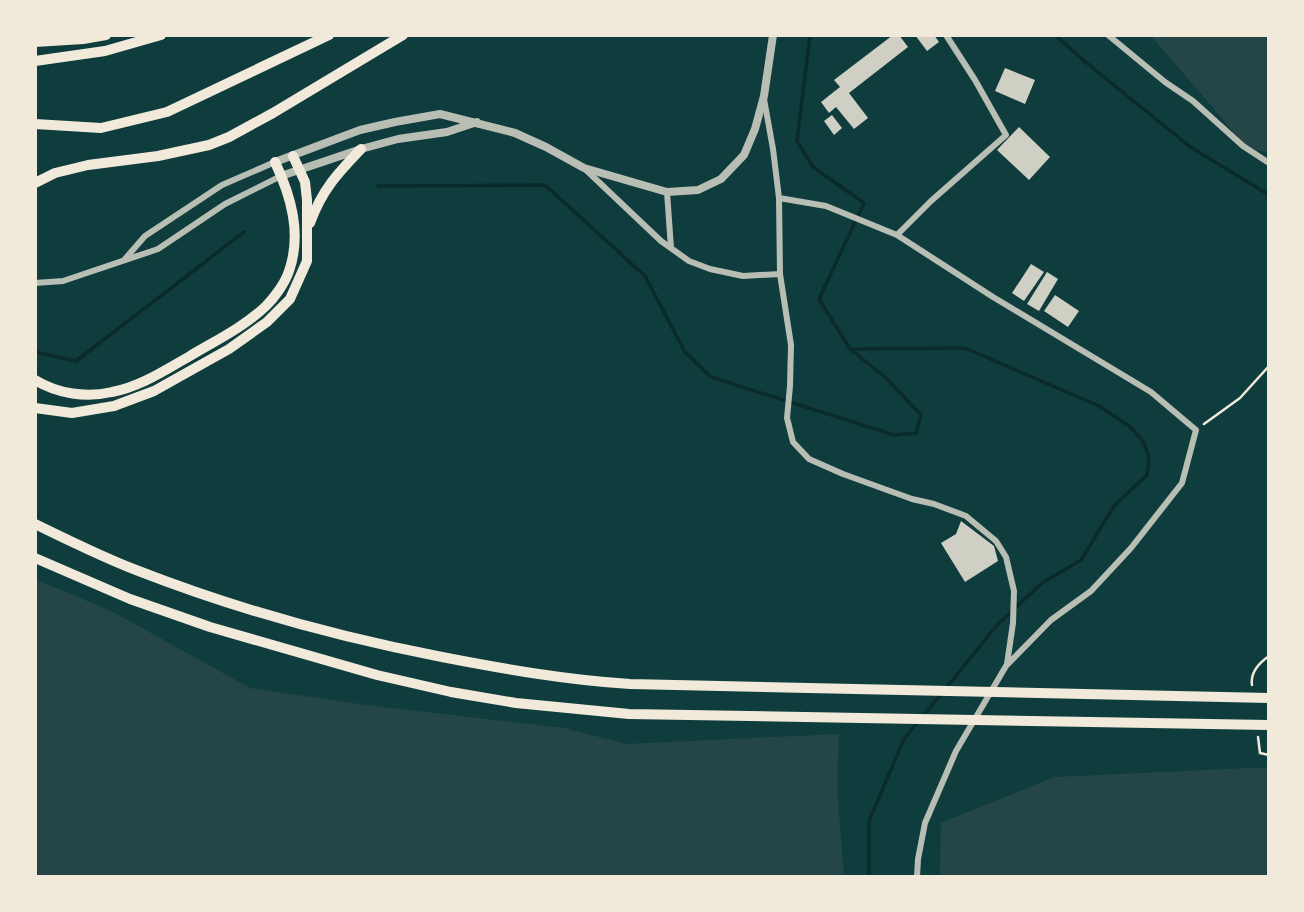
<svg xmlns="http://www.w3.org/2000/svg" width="1304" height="912" font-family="Merriweather,serif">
	<rect width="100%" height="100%" fill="#0f3d3e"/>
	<!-- green -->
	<path fill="#244646" d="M 1150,35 L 1269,35 L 1269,153 L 1243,146 L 1222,118 Z
		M 35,579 L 113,612 L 250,688 L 366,705 L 564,728 L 626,744 L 839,734 L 837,786 L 844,877 L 35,877 Z
		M 1250,768 L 1269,768 L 1269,877 L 940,877 L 941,823 L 1054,777 Z"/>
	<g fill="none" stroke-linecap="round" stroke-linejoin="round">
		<!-- stream -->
		<path stroke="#0a2a2b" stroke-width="3.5" d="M 810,35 L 797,141 L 813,167 L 864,203 L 819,299 L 850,349 L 965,348 L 1099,406 L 1129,426 L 1143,441 L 1149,457 L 1147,475 L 1114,506 L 1081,560 L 1042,583 L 998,624 L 946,688
			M 1055,35 L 1082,59 L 1189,146 L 1269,195
			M 378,186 L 545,185 L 645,276 L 685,352 L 711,377 L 894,435 L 916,433 L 921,415 L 885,377 L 850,349
			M 35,352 L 76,361 L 244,232
			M 871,877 L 869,873 L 869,821 L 904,739 L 941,694"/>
	</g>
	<!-- building -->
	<path fill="#cfcfc3" d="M 893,35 L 899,35 L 908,47 L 849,93 L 868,118 L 854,129 L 836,107 L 829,113 L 821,102 L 840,87 L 834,80 Z
		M 915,35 L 934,35 L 939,42 L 927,51 Z
		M 1005,68 L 1035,80 L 1025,104 L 995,91 Z
		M 832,115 L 842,128 L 834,135 L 824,121 Z
		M 1019,127 L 1050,157 L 1029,180 L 997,150 Z
		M 1031,264 L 1044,272 L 1024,301 L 1012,293 Z
		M 1047,272 L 1058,279 L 1039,311 L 1027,304 Z
		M 1055,295 L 1079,311 L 1068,327 L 1044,311 Z
		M 961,521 L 994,546 L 998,561 L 965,582 L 941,543 L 956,534 Z"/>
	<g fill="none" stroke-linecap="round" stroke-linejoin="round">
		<!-- path -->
		<path stroke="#f1e9da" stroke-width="2.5" d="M 1204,424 L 1240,398 L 1269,366
			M 1252,685 C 1250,672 1259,663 1269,656
			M 1258,737 L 1260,753 L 1269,755"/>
		<!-- minor -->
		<path stroke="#b8beb3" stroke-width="6" d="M 1108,35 L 1165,82 L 1193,101 L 1243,146 L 1269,163
			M 764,99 L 773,149 L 779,198 L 780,274 L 791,345 L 790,386 L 787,418 L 793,442 L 809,459 L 843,474 L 912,499 L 934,504 L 966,516 L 996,541 L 1006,557 L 1014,591 L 1013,623 L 1007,664
			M 585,169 L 661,241 L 689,261 L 710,269 L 743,276 L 780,274
			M 667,192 L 671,248
			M 779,198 L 826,206 L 897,235
			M 125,259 L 145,236 L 222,185 L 275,162
			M 35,283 L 63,281 L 158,249 L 225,204 L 281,176
			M 917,877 L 918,859 L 925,823 L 956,751 L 1006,666 L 1051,620 L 1091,591 L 1131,548 L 1182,483 L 1196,430 L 1151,392 L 993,297 L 897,235 L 931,201 L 1006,135 L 975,80 L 946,35"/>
		<!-- tertiary -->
		<path stroke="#b8beb3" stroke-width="8" d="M 275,162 L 360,130 L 395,122 L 440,114 L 515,133 L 546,147 L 584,168 L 667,192 L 698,190 L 721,179 L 744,155 L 755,129 L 764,96 L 773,35
			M 281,176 L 361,149 L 398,139 L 447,132 L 477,122"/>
		<!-- trunk -->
		<path stroke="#f1e9da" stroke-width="10" d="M 35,42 L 83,39 L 106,35
			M 35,61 L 105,51 L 161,35
			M 35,124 L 101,128 L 167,112 L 329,35
			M 35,183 L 55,173 L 88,165 L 158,156 L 209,145 L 229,137 L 273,113 L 403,35
			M 310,223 C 322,190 337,174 361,149
			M 35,380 C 58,394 86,398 112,392 C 140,387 165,370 190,356 C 215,341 244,327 266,306 C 275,297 285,283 289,271 C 302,234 291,196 275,162
			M 35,408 L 72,413 L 114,406 L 154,391 L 229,349 L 267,322 L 290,299 L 307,261 L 307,200 L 305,182 L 293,156"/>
		<!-- motorway -->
		<path stroke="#f1e9da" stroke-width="10" d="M 35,524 C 68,540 102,557 136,570 C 236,609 337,637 442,657 C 504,669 566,680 630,684 L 1269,698
			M 35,558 L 130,599 L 210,627 L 377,675 L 451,692 L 516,703 L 629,714 L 1269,725"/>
	</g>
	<!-- border -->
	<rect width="1304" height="912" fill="none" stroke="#f1e9da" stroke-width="74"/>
</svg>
